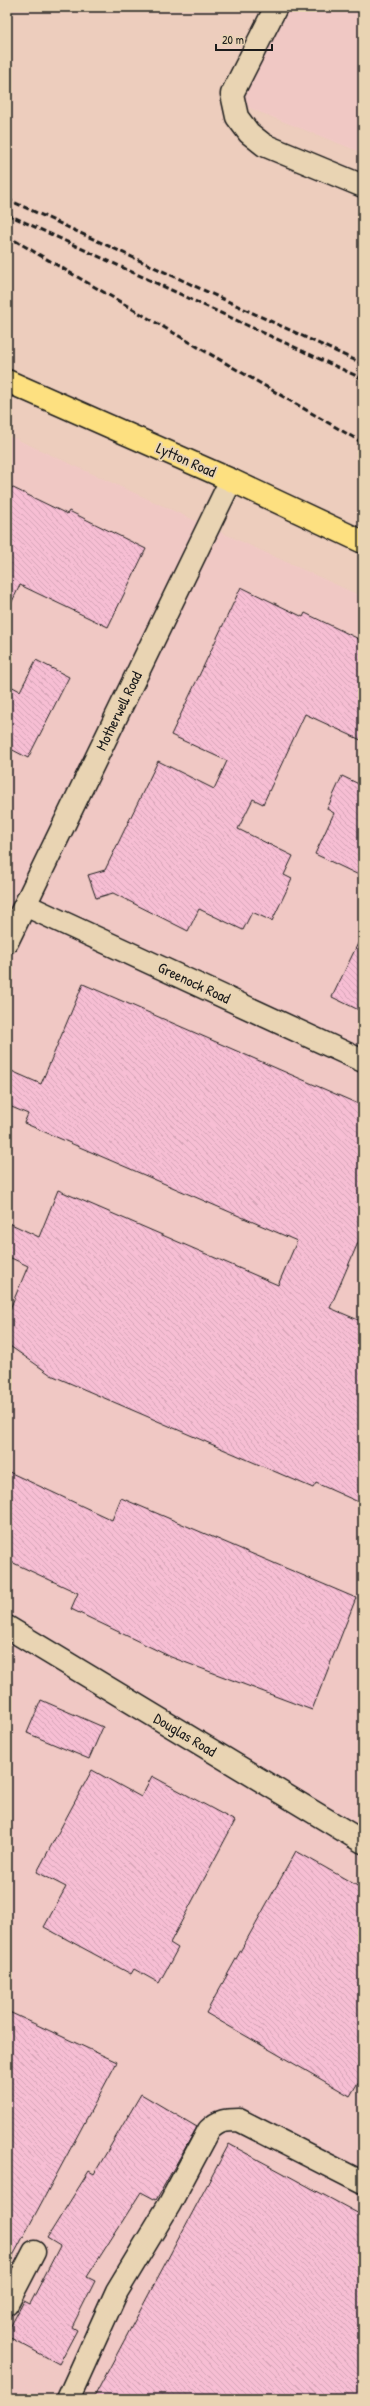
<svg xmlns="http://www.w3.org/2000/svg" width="370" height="2406" font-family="'Patrick Hand',sans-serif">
	<defs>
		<pattern id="building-back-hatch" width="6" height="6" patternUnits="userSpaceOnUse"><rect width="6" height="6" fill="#f7bed4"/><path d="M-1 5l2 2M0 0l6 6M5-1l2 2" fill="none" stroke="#d3a3b5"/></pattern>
	</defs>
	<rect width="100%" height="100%" fill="#edcdbd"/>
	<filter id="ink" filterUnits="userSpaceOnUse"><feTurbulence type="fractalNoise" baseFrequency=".025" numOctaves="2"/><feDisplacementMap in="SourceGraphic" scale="8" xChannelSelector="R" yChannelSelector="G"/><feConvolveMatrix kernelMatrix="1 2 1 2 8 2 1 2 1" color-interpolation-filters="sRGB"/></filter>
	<g filter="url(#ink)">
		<!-- built -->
		<path fill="#f0c8c4" d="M 280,7 L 363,7 L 363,153 L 234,102 Z
			M 7,435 L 363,597 L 363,2399 L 7,2399 Z"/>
		<!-- building -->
		<path fill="url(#building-back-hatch)" stroke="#1c1c1c" d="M 7,485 L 67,514 L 69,511 L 146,549 L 108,627 L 20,585 L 7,612 Z
			M 241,587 L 303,617 L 305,613 L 363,641 L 363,741 L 305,714 L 263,804 L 253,799 L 238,829 L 293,856 L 284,875 L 292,879 L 272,921 L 252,912 L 243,930 L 199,909 L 188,931 L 113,893 L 96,898 L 88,875 L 105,870 L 158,761 L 214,789 L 227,761 L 171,735 Z
			M 36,660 L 69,677 L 28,758 L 7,747 L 7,684 L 20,691 Z
			M 342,776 L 363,786 L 363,877 L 315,854 L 334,813 L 327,809 Z
			M 363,933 L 363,1012 L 332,997 Z
			M 83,984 L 363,1106 L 363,1231 L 330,1308 L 363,1322 L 363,1504 L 316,1483 L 313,1488 L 51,1375 L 7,1344 L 7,1316 L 28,1266 L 7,1256 L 7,1222 L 39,1237 L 58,1190 L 278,1285 L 297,1241 L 24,1123 L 28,1114 L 7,1105 L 7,1069 L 41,1084 Z
			M 7,1471 L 112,1520 L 121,1498 L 356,1598 L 312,1710 L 171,1657 L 71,1609 L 78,1593 L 7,1560 Z
			M 41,1700 L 103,1727 L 89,1759 L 27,1733 Z
			M 92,1770 L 141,1797 L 152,1776 L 235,1821 L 170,1943 L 178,1948 L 159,1983 L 134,1969 L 131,1974 L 44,1927 L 66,1887 L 37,1872 Z
			M 296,1851 L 363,1889 L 363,2074 L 350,2096 L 206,2013 Z
			M 7,2011 L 117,2062 L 7,2267 Z
			M 141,2094 L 197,2127 L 156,2200 L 141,2192 L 87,2277 L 95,2281 L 72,2327 L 77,2330 L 59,2364 L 7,2336 L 7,2333 L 24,2301 L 30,2304 L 60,2246 L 47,2238 L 89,2171 L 94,2174 Z
			M 229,2144 L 363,2216 L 363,2399 L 93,2399 Z"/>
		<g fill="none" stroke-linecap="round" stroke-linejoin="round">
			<defs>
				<path id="minor" d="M 276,7 L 232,94 L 237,117 L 249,133 L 264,145 L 363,186
					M 25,905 L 363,1061
					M 7,942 L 231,480
					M 7,1627 L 363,1842
					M 7,2304 L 34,2252
					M 68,2399 L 117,2291 L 169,2205 L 209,2130 C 219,2120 226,2120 239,2120 L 363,2183"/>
				<path id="major" d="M 7,381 L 231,480 L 363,542"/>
			</defs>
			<!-- minor casing -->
			<use href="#minor" stroke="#1c1c1c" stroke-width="25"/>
			<!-- major casing -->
			<use href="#major" stroke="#1c1c1c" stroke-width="25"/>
			<!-- minor -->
			<use href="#minor" stroke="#e9d4b3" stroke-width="22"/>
			<!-- major -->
			<use href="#major" stroke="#fde080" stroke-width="22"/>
			<!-- rail -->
			<path stroke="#1c1c1c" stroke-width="3" stroke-dasharray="6 3" stroke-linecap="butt" d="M 7,199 L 363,364
				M 7,214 L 363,379
				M 7,236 L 363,443"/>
		</g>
	</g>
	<g text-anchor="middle" stroke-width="4" stroke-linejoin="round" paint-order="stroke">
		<!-- street labels -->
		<g font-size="15" fill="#1c1c1c" stroke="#e9d4b3">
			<text transform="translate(186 460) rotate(24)" y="5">Lytton Road</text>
			<text transform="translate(119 711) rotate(-64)" y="5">Motherwell Road</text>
			<text transform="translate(194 983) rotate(25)" y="5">Greenock Road</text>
			<text transform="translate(185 1735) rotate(31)" y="5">Douglas Road</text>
		</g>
	</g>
	<!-- margin -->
	<rect width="370" height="2406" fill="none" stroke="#e9d4b3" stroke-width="24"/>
	<rect x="12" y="12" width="346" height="2382" fill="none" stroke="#1c1c1c" stroke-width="1.5" filter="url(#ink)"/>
	<!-- scale -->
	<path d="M216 44v6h56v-6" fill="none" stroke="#1c1c1c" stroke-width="2"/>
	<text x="222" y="44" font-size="12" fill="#1c1c1c" stroke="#e9d4b3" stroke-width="3" paint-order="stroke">20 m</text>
</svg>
